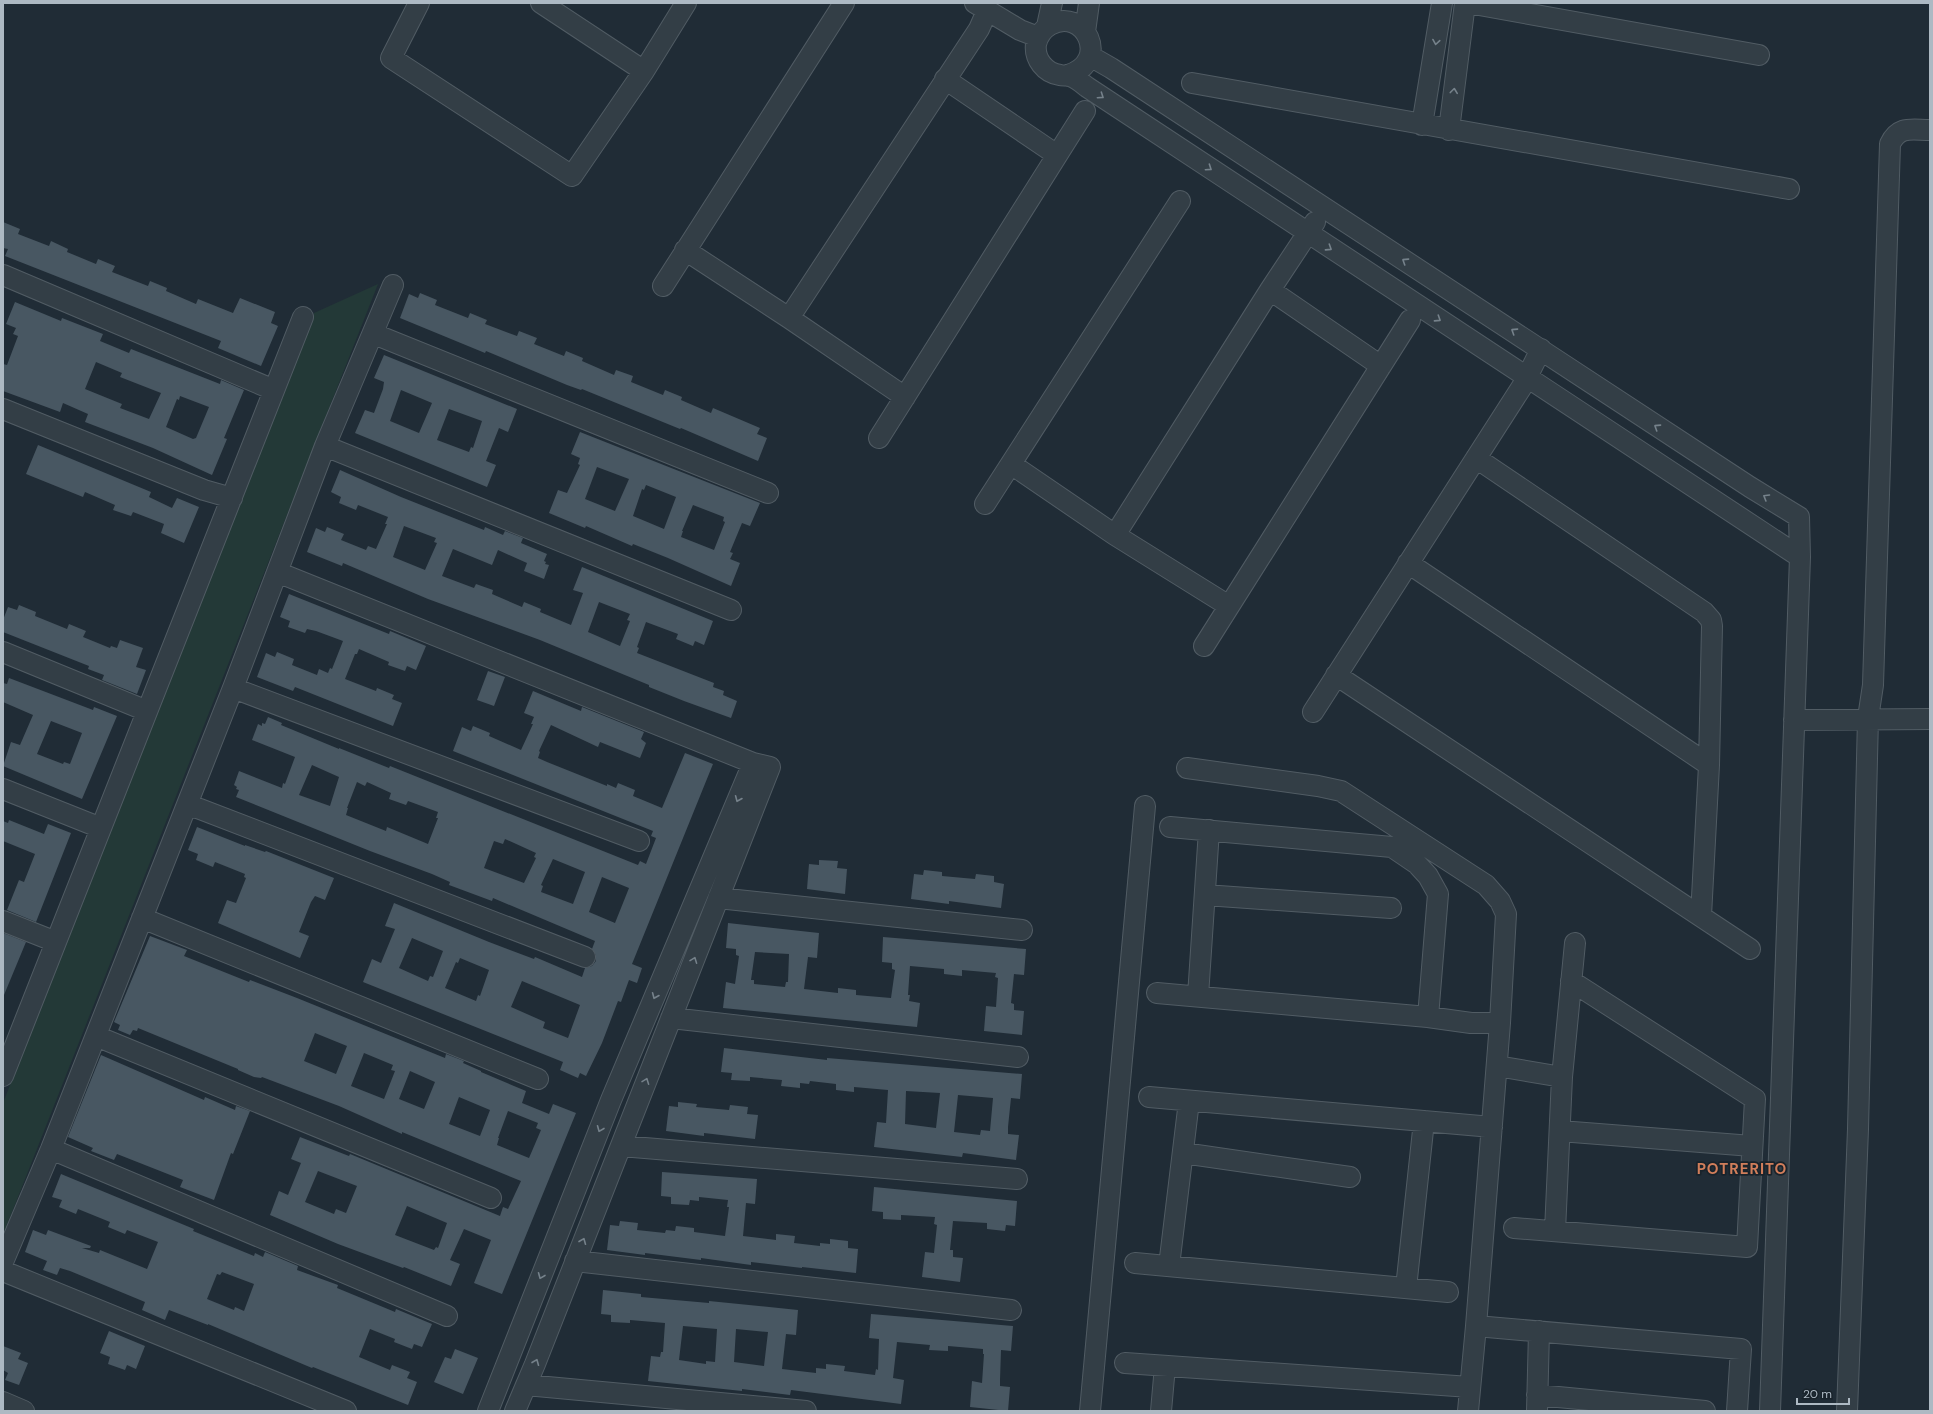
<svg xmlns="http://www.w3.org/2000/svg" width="1933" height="1414" font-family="'DM Sans',sans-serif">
	<rect width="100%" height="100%" fill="#202c36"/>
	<!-- green -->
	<path fill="#233937" d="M 378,284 L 3,1235 L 3,1103 L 314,313 Z"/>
	<!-- building -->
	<path fill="#485762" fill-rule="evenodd" d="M 3,222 L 20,229 L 18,234 L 49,246 L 51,241 L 68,249 L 67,252 L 96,264 L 98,259 L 115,266 L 112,272 L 148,286 L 150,281 L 167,288 L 166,291 L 196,304 L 198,299 L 233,313 L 240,298 L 275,312 L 271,323 L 278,326 L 261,366 L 218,348 L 221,341 L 5,256 L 8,249 L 3,248 Z
		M 420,293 L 437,300 L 435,305 L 468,318 L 470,313 L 487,320 L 485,324 L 517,336 L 519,331 L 537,338 L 534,344 L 564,356 L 566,351 L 583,358 L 582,361 L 614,375 L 616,370 L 633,376 L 631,382 L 663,395 L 665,390 L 682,397 L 681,400 L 711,413 L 713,408 L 760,428 L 757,434 L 767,438 L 758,461 L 681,428 L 680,429 L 582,389 L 581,390 L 567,385 L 486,351 L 485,353 L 400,318 L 409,294 L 418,298 Z
		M 15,302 L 61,321 L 62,318 L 103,334 L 100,341 L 129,353 L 131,349 L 220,384 L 221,380 L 244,390 L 224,438 L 227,439 L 212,475 L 153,448 L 85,422 L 88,414 L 63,403 L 60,412 L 3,391 L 3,364 L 7,365 L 18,336 L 13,334 L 16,328 L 6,324 ZM 96,362 L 122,373 L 120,377 L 161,393 L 149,419 L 120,408 L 122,404 L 85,389 ZM 180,396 L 209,407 L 196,438 L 193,439 L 166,427 L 177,399 L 179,400 Z
		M 384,355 L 517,409 L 508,432 L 499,428 L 486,461 L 496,465 L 487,487 L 355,433 L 365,410 L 374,413 L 383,389 L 384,382 L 374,378 ZM 401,390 L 432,403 L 419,433 L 390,421 ZM 449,409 L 482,421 L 473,448 L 471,447 L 469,452 L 437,440 Z
		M 580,432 L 760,503 L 750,526 L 742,523 L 730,552 L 733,553 L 730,559 L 740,563 L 731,586 L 668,558 L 633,544 L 632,546 L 586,526 L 585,528 L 549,513 L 558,490 L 567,493 L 580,465 L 578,464 L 580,458 L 571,454 ZM 597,467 L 629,479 L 615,511 L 585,499 ZM 646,485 L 676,497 L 664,529 L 633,516 L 642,489 L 644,490 ZM 693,505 L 724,517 L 723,521 L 725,522 L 714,550 L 681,537 L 683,531 L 682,531 Z
		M 38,445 L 151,492 L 149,497 L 172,508 L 177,498 L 199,507 L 184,543 L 161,533 L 164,524 L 159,522 L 133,512 L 131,516 L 113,510 L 115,505 L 85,492 L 83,497 L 26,474 Z
		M 340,470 L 401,497 L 484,530 L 485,527 L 503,535 L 505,531 L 523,538 L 521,543 L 547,554 L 544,561 L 546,562 L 545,564 L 549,565 L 544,579 L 524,571 L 527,563 L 498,550 L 492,565 L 453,549 L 442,576 L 474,588 L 476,584 L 493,590 L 492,594 L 522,607 L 524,602 L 541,609 L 540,612 L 571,625 L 583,593 L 573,590 L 582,567 L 713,621 L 704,645 L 695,641 L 693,646 L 676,639 L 678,634 L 646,622 L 637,647 L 639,648 L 637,653 L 714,683 L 713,687 L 724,691 L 723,695 L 737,701 L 731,718 L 684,701 L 649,687 L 649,685 L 540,640 L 428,599 L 343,563 L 342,566 L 307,552 L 316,528 L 325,532 L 327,527 L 344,534 L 341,540 L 366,550 L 368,546 L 376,549 L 387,524 L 385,524 L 388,517 L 358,505 L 356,510 L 339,503 L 341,497 L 331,492 ZM 404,526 L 436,538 L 434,542 L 437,543 L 425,570 L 393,557 ZM 599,602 L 630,614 L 627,620 L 630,621 L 620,646 L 588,632 Z
		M 289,594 L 389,634 L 390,631 L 426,646 L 416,670 L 407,666 L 405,671 L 388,665 L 389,662 L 359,649 L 357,654 L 355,654 L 345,679 L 376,691 L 377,688 L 394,695 L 392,699 L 402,703 L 393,726 L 295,687 L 293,691 L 257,677 L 266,653 L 275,657 L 277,652 L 294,659 L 292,665 L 317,675 L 319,669 L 328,673 L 330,668 L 332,669 L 343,641 L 316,631 L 307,629 L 305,633 L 288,627 L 290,621 L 280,617 Z
		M 19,605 L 36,612 L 35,616 L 67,629 L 69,624 L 86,631 L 83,637 L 110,648 L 111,646 L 117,648 L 120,640 L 143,648 L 136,667 L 146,670 L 137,694 L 102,680 L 104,675 L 88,669 L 89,666 L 3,632 L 3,620 L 8,607 L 17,610 Z
		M 488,671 L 505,677 L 494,706 L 477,700 Z
		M 9,678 L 93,710 L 94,707 L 117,716 L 82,799 L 3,766 L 11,742 L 20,745 L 33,715 L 3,702 L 3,683 L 7,684 ZM 51,721 L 82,733 L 70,764 L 64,762 L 63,764 L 37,754 Z
		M 533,691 L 581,711 L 582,707 L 644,732 L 641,739 L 646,743 L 640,758 L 600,742 L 598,747 L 551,725 L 539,751 L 540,752 L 538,758 L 547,762 L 607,786 L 607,784 L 616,788 L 618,783 L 635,790 L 633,796 L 662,808 L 685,753 L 713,764 L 632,964 L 642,968 L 637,983 L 629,980 L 621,1002 L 618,1001 L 602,1043 L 586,1076 L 580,1073 L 578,1078 L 560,1070 L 563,1062 L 363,982 L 372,959 L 381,963 L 395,929 L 385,926 L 394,903 L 489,942 L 534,959 L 535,957 L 582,977 L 585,968 L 592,966 L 596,961 L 596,955 L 592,949 L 595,941 L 493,898 L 492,901 L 449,885 L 450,882 L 432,874 L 370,851 L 236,797 L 239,790 L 236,789 L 237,787 L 234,785 L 239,771 L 282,788 L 283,783 L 285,784 L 295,757 L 252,740 L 258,724 L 262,726 L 262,723 L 265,724 L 268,717 L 282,723 L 281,725 L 339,749 L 339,748 L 389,768 L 390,766 L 638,865 L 640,861 L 646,864 L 656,838 L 651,836 L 653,831 L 453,751 L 462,727 L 471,731 L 473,726 L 490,733 L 489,736 L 521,750 L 533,724 L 531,724 L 534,717 L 524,713 ZM 312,765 L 339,777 L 330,806 L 299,795 ZM 357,782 L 365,786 L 367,782 L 391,793 L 389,799 L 406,805 L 408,801 L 438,812 L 436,818 L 438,818 L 428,844 L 387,827 L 386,831 L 346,815 L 348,808 L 347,808 ZM 505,839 L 536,853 L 534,857 L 536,858 L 524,883 L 484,868 L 494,841 L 503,844 ZM 553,859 L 585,872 L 573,904 L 541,892 L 543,886 L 541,885 ZM 602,877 L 629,888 L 615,923 L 589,912 ZM 412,938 L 443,951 L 433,977 L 430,976 L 428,981 L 399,968 ZM 460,958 L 489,970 L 480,996 L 478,995 L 476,1001 L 445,988 L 456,962 L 458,963 ZM 522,981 L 580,1005 L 568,1038 L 543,1028 L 545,1022 L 511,1007 Z
		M 9,820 L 44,834 L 48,824 L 71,833 L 36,922 L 7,910 L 19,880 L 24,882 L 35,854 L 3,841 L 3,821 L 8,823 Z
		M 197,827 L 245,846 L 245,845 L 265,852 L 266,851 L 334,878 L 325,900 L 315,896 L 311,902 L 299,932 L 309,936 L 300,958 L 218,923 L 227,900 L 236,903 L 246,878 L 244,877 L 245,874 L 215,862 L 213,867 L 196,860 L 198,854 L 188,850 Z
		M 819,860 L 838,861 L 837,868 L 847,869 L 845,894 L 807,889 L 809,864 L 819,865 Z
		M 924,870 L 942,872 L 942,876 L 975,879 L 976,874 L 994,876 L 994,882 L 1004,884 L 1001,908 L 949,901 L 949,904 L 911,899 L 914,874 L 923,875 Z
		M 728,923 L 819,933 L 817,958 L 808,957 L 804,989 L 838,993 L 838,988 L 856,990 L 856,995 L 891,998 L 895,970 L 892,969 L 892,963 L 882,962 L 883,937 L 1026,949 L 1024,975 L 1014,974 L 1011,1003 L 1014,1004 L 1014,1010 L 1024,1011 L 1022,1035 L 984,1031 L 986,1006 L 996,1007 L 998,978 L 995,977 L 996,973 L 962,970 L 962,976 L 944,974 L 944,969 L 910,966 L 908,995 L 910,995 L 909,1001 L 920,1003 L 917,1027 L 723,1008 L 726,982 L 735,984 L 739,956 L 736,955 L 736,949 L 726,948 ZM 755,952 L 789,954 L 788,982 L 786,982 L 785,987 L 754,984 L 754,980 L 751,980 Z
		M 3,933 L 26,942 L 4,995 L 3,995 Z
		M 150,936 L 187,950 L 184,956 L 249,982 L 250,980 L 297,998 L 445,1058 L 446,1054 L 464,1061 L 463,1063 L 481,1071 L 481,1072 L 526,1091 L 522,1103 L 549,1114 L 553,1104 L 576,1113 L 502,1294 L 474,1283 L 491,1240 L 464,1229 L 450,1260 L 460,1264 L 451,1286 L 404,1267 L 403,1268 L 338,1244 L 270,1215 L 279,1191 L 288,1195 L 301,1163 L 291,1159 L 300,1137 L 349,1156 L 350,1154 L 500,1216 L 503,1207 L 508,1209 L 521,1181 L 402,1132 L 402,1134 L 339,1106 L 262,1077 L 261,1078 L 254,1077 L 238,1070 L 238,1069 L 138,1028 L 137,1031 L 133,1030 L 130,1035 L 118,1030 L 120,1025 L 114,1022 ZM 315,1033 L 347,1046 L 336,1074 L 304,1061 ZM 364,1053 L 393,1065 L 391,1070 L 395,1071 L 384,1099 L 351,1086 ZM 410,1071 L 435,1082 L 424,1109 L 399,1099 ZM 459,1097 L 490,1110 L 480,1136 L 449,1124 ZM 508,1111 L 538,1123 L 536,1128 L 541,1130 L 529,1158 L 497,1145 L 499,1138 L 498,1138 ZM 318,1171 L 357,1186 L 346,1213 L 336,1209 L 334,1214 L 305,1202 ZM 407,1206 L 447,1223 L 438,1248 L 436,1247 L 434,1250 L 395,1235 Z
		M 724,1048 L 827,1060 L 827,1058 L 1022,1074 L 1020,1099 L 1011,1098 L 1008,1127 L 1008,1134 L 1019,1135 L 1016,1160 L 963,1153 L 962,1157 L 874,1147 L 877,1122 L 886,1123 L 888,1090 L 854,1087 L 854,1092 L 836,1090 L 836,1084 L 810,1081 L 809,1084 L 800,1083 L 800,1088 L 781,1086 L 782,1080 L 750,1077 L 750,1081 L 731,1080 L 732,1073 L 721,1072 ZM 906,1091 L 940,1093 L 936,1128 L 905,1124 ZM 958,1095 L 993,1098 L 990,1131 L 981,1130 L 980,1135 L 954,1132 Z
		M 101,1055 L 204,1100 L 205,1097 L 235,1110 L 236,1106 L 250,1111 L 233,1154 L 231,1153 L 214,1200 L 180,1187 L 183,1180 L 117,1154 L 114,1160 L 91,1151 L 93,1148 L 68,1137 Z
		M 678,1102 L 697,1104 L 696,1107 L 729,1110 L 730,1105 L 748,1107 L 747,1114 L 758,1115 L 755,1139 L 704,1133 L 704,1136 L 666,1131 L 669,1106 L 678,1107 Z
		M 662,1172 L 757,1179 L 755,1204 L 746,1203 L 743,1236 L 776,1240 L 776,1234 L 795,1236 L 794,1243 L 820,1246 L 820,1243 L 830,1244 L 830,1239 L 848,1241 L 848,1248 L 858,1249 L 856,1273 L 802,1267 L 802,1268 L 751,1262 L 751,1265 L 701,1258 L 701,1260 L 645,1253 L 645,1255 L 607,1250 L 610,1225 L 619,1226 L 620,1221 L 638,1223 L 637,1230 L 665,1233 L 666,1230 L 675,1231 L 676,1226 L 694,1228 L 694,1232 L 725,1236 L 729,1207 L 727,1207 L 728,1200 L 699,1197 L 699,1201 L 690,1200 L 689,1205 L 671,1204 L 671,1197 L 661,1196 Z
		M 61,1174 L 194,1229 L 193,1231 L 254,1256 L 255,1253 L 263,1257 L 265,1252 L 298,1266 L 297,1270 L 338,1285 L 337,1288 L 395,1312 L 396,1309 L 432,1324 L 422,1347 L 414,1344 L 412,1349 L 394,1342 L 395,1339 L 370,1329 L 359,1357 L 390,1370 L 392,1365 L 410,1372 L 407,1378 L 417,1382 L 408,1405 L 313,1367 L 312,1368 L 208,1324 L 208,1325 L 169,1310 L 165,1320 L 142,1310 L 145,1302 L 70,1271 L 60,1268 L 57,1275 L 43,1270 L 47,1261 L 25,1252 L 33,1230 L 46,1235 L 48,1230 L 91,1246 L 90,1248 L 82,1248 L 99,1253 L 100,1250 L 147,1269 L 158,1242 L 127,1230 L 125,1234 L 108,1227 L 110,1222 L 78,1209 L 76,1214 L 59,1207 L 62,1200 L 52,1197 ZM 222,1272 L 254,1284 L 244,1311 L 235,1307 L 234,1310 L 207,1299 L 217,1274 L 220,1275 Z
		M 874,1187 L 1017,1201 L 1015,1226 L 1006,1225 L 1005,1231 L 987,1229 L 987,1223 L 953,1221 L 950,1250 L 953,1250 L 953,1257 L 963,1258 L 960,1282 L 922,1277 L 925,1252 L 934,1253 L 937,1225 L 934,1224 L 935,1217 L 901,1215 L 901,1220 L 883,1219 L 883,1212 L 872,1211 Z
		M 603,1290 L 641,1294 L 641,1297 L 709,1303 L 709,1301 L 798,1310 L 796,1335 L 786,1334 L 782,1369 L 816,1373 L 816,1368 L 826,1369 L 826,1364 L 845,1366 L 844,1371 L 875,1375 L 876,1369 L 878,1370 L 879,1339 L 869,1338 L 871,1314 L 1013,1326 L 1011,1351 L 1001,1350 L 1000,1380 L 1000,1386 L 1010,1387 L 1008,1411 L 970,1407 L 972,1381 L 982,1383 L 984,1354 L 983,1354 L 983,1349 L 948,1346 L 948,1351 L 929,1350 L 930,1345 L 897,1342 L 893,1378 L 904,1380 L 901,1404 L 791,1390 L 790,1395 L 742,1389 L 742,1391 L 648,1381 L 651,1356 L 660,1357 L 661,1352 L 663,1352 L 665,1323 L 630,1320 L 630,1323 L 611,1322 L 611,1315 L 601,1314 ZM 683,1326 L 717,1329 L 715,1362 L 706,1361 L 706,1364 L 679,1360 ZM 736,1329 L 768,1332 L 764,1366 L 734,1362 Z
		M 109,1331 L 145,1346 L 136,1369 L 127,1365 L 125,1370 L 108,1364 L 110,1357 L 100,1353 Z
		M 3,1346 L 21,1353 L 18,1359 L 28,1363 L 19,1385 L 5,1380 L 8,1373 L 3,1370 Z
		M 455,1349 L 478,1358 L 463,1394 L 434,1382 L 445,1357 L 451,1359 Z"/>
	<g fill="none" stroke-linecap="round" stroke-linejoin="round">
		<defs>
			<path id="street" d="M 419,3 L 391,58 L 572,176 L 644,71 L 686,3
				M 541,3 L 644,71
				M 975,3 L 1020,30 L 1038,37
				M 1468,3 L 1759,55
				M 1047,26 L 1052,3
				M 1085,32 L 1089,3
				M 1090,56 L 1111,68 L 1750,487 L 1799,517 L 1800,557 L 1770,1411
				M 1068,75 C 1112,61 1084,6 1050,25 C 1043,29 1038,36 1036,44 C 1034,59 1045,73 1060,75 C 1063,76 1066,75 1069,76 C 1075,77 1082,83 1087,87 L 1800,557
				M 945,79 L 1057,155
				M 1192,83 L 1789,189
				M 1422,125 L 1442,3
				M 1449,130 L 1465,3
				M 685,250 L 789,318 L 905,397
				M 3,275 L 274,390
				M 663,286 L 844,3
				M 1270,290 L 1381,366
				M 789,318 L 979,29 L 987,11
				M 374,334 L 768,493
				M 3,409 L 204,490 L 232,498
				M 879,438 L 1085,111
				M 325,446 L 731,610
				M 1476,458 L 1704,612 L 1711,620 L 1712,626 L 1709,765 L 1701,916
				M 1011,464 L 1115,535 L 1229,606
				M 985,504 L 1180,201
				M 1115,535 L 1270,290 L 1315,222
				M 1408,563 L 1709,765
				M 277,572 L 753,763 L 770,767 L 535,1364 L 515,1411
				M 1204,646 L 1410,320
				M 3,652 L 147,711
				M 1336,675 L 1750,949
				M 233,688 L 639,841
				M 1313,712 L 1523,385 L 1541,349
				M 1794,720 L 1930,719
				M 1187,768 L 1318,786 L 1341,791 L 1486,885 L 1500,901 L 1506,914 L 1500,1023 L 1476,1326 L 1468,1411
				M 3,789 L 101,828
				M 187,805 L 200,809 L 585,957
				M 1170,827 L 1392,847 L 1417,864 L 1428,876 L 1438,894 L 1428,1017
				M 1205,895 L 1391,908
				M 718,898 L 1022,930
				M 142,918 L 538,1079
				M 3,921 L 56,942
				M 1157,993 L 1428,1017 L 1471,1023 L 1500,1023
				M 1198,996 L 1209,830
				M 671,1018 L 1018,1057
				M 96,1036 L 491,1198
				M 1497,1066 L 1562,1077
				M 3,1076 L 303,317
				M 1149,1097 L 1492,1127
				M 1560,1131 L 1752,1146
				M 621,1146 L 1017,1179
				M 51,1149 L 447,1316
				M 1183,1153 L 1350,1177
				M 1514,1228 L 1747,1247 L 1755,1099 L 1571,981
				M 1555,1231 L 1562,1077 L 1575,943
				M 575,1261 L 1011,1310
				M 3,1262 L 51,1149 L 233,688 L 325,446 L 393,285
				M 1135,1263 L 1448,1292
				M 1169,1266 L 1189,1101
				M 3,1271 L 346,1411
				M 1406,1288 L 1424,1121
				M 1476,1326 L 1741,1349 L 1737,1411
				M 1125,1363 L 1470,1387
				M 526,1385 L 806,1411
				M 1537,1395 L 1705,1411
				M 3,1402 L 24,1411
				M 488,1411 L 611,1100 L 753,763
				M 1090,1411 L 1145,806
				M 1161,1411 L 1165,1366
				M 1537,1411 L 1539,1331
				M 1847,1411 L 1858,1129 L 1868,718 L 1873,685 L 1890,144 C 1899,125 1912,130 1930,130"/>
		</defs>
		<!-- street casing -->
		<use href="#street" stroke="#515c64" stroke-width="22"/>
		<!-- street -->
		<use href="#street" stroke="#333e46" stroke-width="20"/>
	</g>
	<!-- one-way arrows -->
	<defs><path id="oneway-chevron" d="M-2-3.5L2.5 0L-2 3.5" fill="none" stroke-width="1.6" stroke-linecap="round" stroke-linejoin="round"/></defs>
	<g stroke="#76828b">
		<use href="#oneway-chevron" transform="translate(1436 42) rotate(99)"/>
		<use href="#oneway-chevron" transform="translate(1454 91) rotate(-83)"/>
		<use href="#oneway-chevron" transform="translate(1101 96) rotate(34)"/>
		<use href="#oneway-chevron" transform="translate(1209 168) rotate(34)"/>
		<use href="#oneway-chevron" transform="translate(1329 248) rotate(33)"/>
		<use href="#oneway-chevron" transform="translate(1405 261) rotate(-147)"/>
		<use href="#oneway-chevron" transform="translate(1438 319) rotate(33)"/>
		<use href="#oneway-chevron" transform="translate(1514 331) rotate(-147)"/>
		<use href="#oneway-chevron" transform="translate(1657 427) rotate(-147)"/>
		<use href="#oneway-chevron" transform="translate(1766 497) rotate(-149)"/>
		<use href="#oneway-chevron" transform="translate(738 799) rotate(113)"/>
		<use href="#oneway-chevron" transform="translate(694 960) rotate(-69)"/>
		<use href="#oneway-chevron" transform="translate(655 996) rotate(113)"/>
		<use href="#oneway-chevron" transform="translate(646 1081) rotate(-69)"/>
		<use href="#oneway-chevron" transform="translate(600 1129) rotate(112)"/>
		<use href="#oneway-chevron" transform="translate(583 1241) rotate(-68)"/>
		<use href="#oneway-chevron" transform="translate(541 1276) rotate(112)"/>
		<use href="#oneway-chevron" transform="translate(536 1362) rotate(-68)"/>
	</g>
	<g text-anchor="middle" stroke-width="3.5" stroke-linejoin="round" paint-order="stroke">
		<!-- district labels -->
		<g font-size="15" font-weight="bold" letter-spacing="1" fill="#d17e5b" stroke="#19232b">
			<text x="1742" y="1174">POTRERITO</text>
		</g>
	</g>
	<!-- border -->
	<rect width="1933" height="1414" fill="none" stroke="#adb9c3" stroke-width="8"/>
	<!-- scale -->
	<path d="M1797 1398v6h52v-6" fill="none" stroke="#adb9c3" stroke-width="2"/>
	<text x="1803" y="1398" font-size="12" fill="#adb9c3" stroke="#19232b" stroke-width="3" paint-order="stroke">20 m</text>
</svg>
